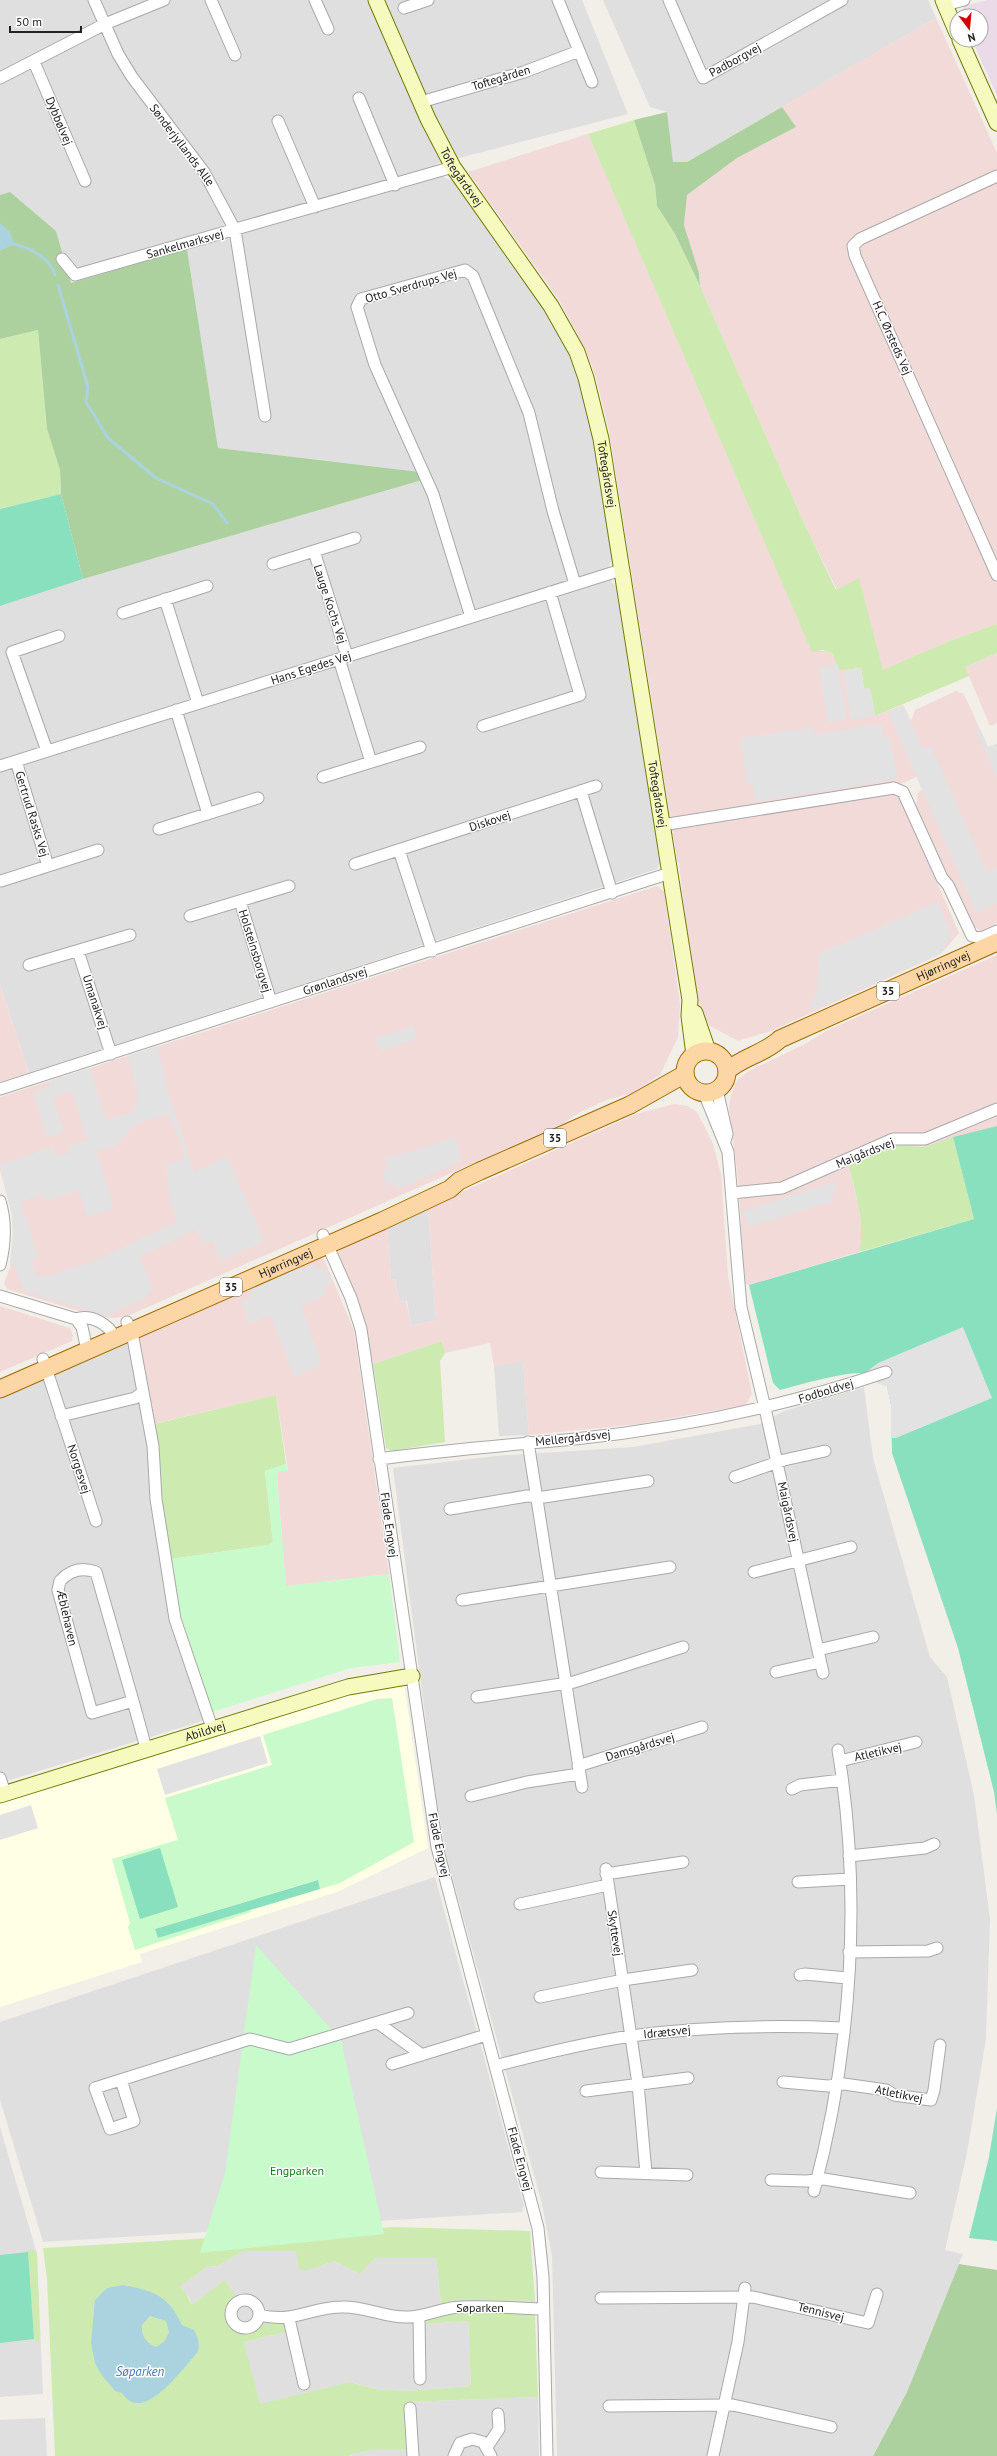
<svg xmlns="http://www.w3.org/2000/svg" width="997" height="2456" font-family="'PT Sans',sans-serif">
	<rect width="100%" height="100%" fill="#f2efe9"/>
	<!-- residential -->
	<path fill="#e0dfdf" d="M 0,0 L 582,0 L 628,114 L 436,164 L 445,178 L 454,181 L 545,311 L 570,356 L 578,380 L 593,437 L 612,560 L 608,568 L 612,583 L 616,586 L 660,863 L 657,869 L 29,1073 L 0,984 L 0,606 L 83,579 L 421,480 L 420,472 L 218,448 L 187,249 L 70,283 L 56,231 L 10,193 L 0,195 Z
		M 603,0 L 928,0 L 936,18 L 687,162 L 673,163 L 667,112 L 650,107 Z
		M 428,1207 L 436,1320 L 411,1326 L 407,1301 L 399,1302 L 395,1279 L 391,1280 L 387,1225 Z
		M 129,1340 L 150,1446 L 172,1620 L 205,1715 L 202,1721 L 0,1783 L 0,1397 Z
		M 523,1360 L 529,1435 L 499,1436 L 494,1366 Z
		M 864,1387 L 873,1458 L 930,1657 L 947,1677 L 974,1795 L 990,1919 L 986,2039 L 967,2153 L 945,2250 L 963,2254 L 907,2392 L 873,2456 L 557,2456 L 552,2256 L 542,2204 L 446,1854 L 434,1784 L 393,1468 L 496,1456 L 633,1447 L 760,1424 L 784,1411 Z
		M 435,1877 L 524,2205 L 522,2212 L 43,2242 L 0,2100 L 0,2022 Z
		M 0,2127 L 37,2254 L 43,2394 L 0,2397 Z
		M 243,2251 L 297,2251 L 310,2270 L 334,2261 L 360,2274 L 375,2258 L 436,2258 L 441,2304 L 454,2300 L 535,2301 L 535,2313 L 427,2324 L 468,2321 L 471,2386 L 405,2391 L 376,2389 L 350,2382 L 259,2405 L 244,2342 L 289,2331 L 257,2328 L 250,2332 L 236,2331 L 227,2319 L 226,2311 L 233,2299 L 192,2305 L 189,2297 L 178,2287 L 207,2267 L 218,2266 Z
		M 538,2397 L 539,2456 L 349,2456 L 362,2451 L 384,2448 L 408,2450 L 406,2402 Z
		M 45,2418 L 47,2456 L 0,2456 L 0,2420 Z"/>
	<!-- commercial -->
	<path fill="#f2dad9" d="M 936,18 L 997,153 L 997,624 L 952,640 L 883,671 L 859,579 L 837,590 L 804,523 L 700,286 L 699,273 L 684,225 L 687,195 L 737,158 L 796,127 L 782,107 Z
		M 588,134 L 812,651 L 828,651 L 836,658 L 838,664 L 853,668 L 875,716 L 903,705 L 911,721 L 915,710 L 956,691 L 964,694 L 988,747 L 997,744 L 997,923 L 980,931 L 968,922 L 916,806 L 918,793 L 922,789 L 917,777 L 895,786 L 959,933 L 941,954 L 771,1031 L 738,1041 L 710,1026 L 701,1011 L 690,961 L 679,863 L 677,861 L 609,431 L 595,374 L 585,349 L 559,300 L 468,172 Z
		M 997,653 L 997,723 L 990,726 L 965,667 Z
		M 657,886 L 664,891 L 680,1004 L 678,1037 L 660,1075 L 630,1094 L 609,1099 L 580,1112 L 564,1123 L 130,1315 L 114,1318 L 95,1316 L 7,1289 L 4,1284 L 10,1267 L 13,1233 L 12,1214 L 0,1170 L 0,1097 Z
		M 997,955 L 997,1126 L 925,1147 L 897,1145 L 848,1164 L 859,1207 L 862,1240 L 859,1252 L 749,1285 L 745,1284 L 738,1179 L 729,1108 L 731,1095 L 737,1080 L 749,1071 L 805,1044 L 828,1030 Z
		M 0,984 L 29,1073 L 0,1082 Z
		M 674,1104 L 688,1106 L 697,1112 L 713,1144 L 721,1174 L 728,1276 L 752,1394 L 746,1405 L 639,1424 L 529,1435 L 523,1361 L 494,1366 L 490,1343 L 445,1353 L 442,1341 L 373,1364 L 366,1330 L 341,1266 L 338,1253 L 340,1247 L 387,1225 L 391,1280 L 395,1279 L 399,1302 L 406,1300 L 411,1326 L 436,1320 L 428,1207 L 639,1113 Z
		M 320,1255 L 325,1262 L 354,1330 L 389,1574 L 286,1586 L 277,1477 L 278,1472 L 288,1470 L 276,1395 L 152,1424 L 137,1336 L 176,1323 L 216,1301 Z
		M 0,1306 L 70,1328 L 73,1336 L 72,1341 L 0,1372 Z"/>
	<!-- industrial -->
	<path fill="#ebdbe8" d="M 987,0 L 997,0 L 997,96 L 972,40 L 981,40 L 981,16 L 960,15 L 964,6 Z"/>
	<!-- education -->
	<path fill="#ffffe5" d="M 404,1683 L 428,1848 L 337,1892 L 140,1954 L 142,1962 L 0,2007 L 0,1803 L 361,1690 Z"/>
	<!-- grass -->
	<path fill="#cdebb0" d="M 634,120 L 655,185 L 657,206 L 675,234 L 700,286 L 804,523 L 836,590 L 859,578 L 883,670 L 952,640 L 997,624 L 997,653 L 965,667 L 969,676 L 875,716 L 870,688 L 864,689 L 861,668 L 838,670 L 833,654 L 823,650 L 812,652 L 588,134 Z
		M 38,330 L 47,429 L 60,470 L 61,494 L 0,509 L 0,339 Z
		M 953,1137 L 974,1219 L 859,1252 C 865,1222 856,1193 848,1164 L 897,1145 L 925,1147 Z
		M 442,1341 L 445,1353 L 440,1361 L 445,1442 L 392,1451 L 386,1448 L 373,1364 Z
		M 276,1395 L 286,1464 L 265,1471 L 273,1542 L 269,1545 L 170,1559 L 160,1498 L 154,1424 Z
		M 395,2227 L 530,2231 L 535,2301 L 454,2300 L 441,2304 L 436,2258 L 375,2258 L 360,2274 L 334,2261 L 310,2270 L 299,2270 L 296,2251 L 243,2251 L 218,2266 L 207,2267 L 179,2287 L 184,2290 L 192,2305 L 225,2280 L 236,2297 C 223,2307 224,2320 236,2331 L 250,2332 L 261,2323 L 283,2323 L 289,2328 L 290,2331 L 244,2342 L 260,2404 L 350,2382 L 376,2389 L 405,2391 L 471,2386 L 468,2321 L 426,2324 L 428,2320 L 448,2312 L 460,2311 L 535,2313 L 538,2397 L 406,2402 L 408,2450 C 387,2449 369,2448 349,2456 L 55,2456 L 47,2279 L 43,2248 Z
		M 35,2250 L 37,2254 L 40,2342 L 34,2339 L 27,2251 Z"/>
	<!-- forest -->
	<path fill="#add19e" d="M 782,107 L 796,127 L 737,158 L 687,195 L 684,225 L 699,273 L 700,286 L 675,234 L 657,206 L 655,185 L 634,120 L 667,112 L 673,162 L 687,162 Z
		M 10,192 L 56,231 L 71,283 L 187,249 L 218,448 L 420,472 L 422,480 L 83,579 L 61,494 L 60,470 L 47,429 L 38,330 L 0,339 L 0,195 Z
		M 959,2264 L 997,2270 L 997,2456 L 873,2456 L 907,2392 Z"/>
	<!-- park -->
	<path fill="#c8facc" d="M 286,1464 L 288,1471 L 278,1472 L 277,1477 L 286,1586 L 389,1574 L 400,1662 L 351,1668 L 212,1712 L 179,1609 L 170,1559 L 270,1545 L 273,1541 L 265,1471 Z
		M 392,1698 L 414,1842 L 340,1883 L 320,1889 L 317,1880 L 155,1929 L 158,1938 L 250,1910 L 251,1912 L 135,1950 L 128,1927 L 130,1923 L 112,1859 L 178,1840 L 165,1798 L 272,1765 L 263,1735 L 377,1699 Z
		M 256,1945 L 341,2040 L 384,2234 L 200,2253 L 225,2173 Z"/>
	<!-- pitch -->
	<path fill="#88e0be" d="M 61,494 L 83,579 L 0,606 L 0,509 Z
		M 997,1126 L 997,1814 L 994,1792 L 958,1648 L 892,1453 L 891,1405 L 887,1386 C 878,1384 873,1377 866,1374 C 853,1369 796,1386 780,1390 L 773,1383 L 749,1285 L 974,1219 L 953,1137 Z
		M 160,1848 L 178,1907 L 140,1919 L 122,1860 Z
		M 318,1880 L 320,1889 L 158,1938 L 155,1929 Z
		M 997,2108 L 997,2241 L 969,2238 L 989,2157 Z
		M 28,2252 L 34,2339 L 0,2343 L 0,2255 Z"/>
	<!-- parking -->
	<path fill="#e2e2e2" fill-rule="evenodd" d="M 838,664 L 846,719 L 828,722 L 819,667 Z
		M 861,668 L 864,689 L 870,688 L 875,716 L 851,720 L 843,671 Z
		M 903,705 L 923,749 L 931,746 L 987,872 L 997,868 L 997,903 L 976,912 L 888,712 Z
		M 881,724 L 884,738 L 890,737 L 897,779 L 755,802 L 753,785 L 747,785 L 741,738 L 813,727 L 814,735 Z
		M 980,729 L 988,747 L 997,744 L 997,778 L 976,731 Z
		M 937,902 L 952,935 L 941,954 L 813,1010 L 810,1004 L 817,989 L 819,954 Z
		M 413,1026 L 417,1039 L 380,1051 L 375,1038 Z
		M 157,1046 L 168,1092 L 194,1172 L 227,1157 L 264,1241 L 221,1261 L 212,1241 L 204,1245 L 196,1229 L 139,1257 L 153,1288 L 144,1299 L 105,1316 L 24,1291 L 14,1266 L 10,1265 L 13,1233 L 12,1214 L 0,1165 L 53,1147 L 56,1156 L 71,1152 L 69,1146 L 87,1140 L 72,1091 L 53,1097 L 64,1132 L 47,1137 L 33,1092 L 50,1087 L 49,1081 L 90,1068 L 106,1120 L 133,1112 L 138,1098 L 128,1056 ZM 168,1114 L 170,1122 L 173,1121 L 185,1159 L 166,1165 L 170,1200 L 177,1222 L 92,1262 L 42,1278 L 41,1275 L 36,1277 L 31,1260 L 38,1257 L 20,1202 L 43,1195 L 45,1201 L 79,1190 L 87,1217 L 114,1208 L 96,1151 L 117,1145 L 134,1125 Z
		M 456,1137 L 461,1161 L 396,1190 L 393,1184 L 386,1186 L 382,1171 L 388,1169 L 385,1159 Z
		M 834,1182 L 837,1192 L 831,1194 L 833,1201 L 749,1227 L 743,1211 Z
		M 315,1263 L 318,1270 L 325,1267 L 332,1283 L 324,1286 L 327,1295 L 301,1306 L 322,1364 L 294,1377 L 271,1315 L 249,1323 L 241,1300 L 250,1297 L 248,1290 L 300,1267 L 302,1270 Z
		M 963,1327 L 992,1398 L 896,1438 L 891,1438 L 891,1405 L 887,1386 L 879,1384 L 865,1373 L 878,1363 Z
		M 260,1736 L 268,1763 L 165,1795 L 157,1769 Z
		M 31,1805 L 38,1828 L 0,1840 L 0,1815 Z"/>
	<!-- water -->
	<path fill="#aad3df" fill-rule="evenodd" d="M 0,223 L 10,232 L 14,244 L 0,251 Z
		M 123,2285 C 154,2291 168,2295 182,2325 L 194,2330 C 198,2338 201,2345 197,2353 C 182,2369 143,2426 122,2393 L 115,2391 L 101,2374 L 95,2363 L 91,2343 L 95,2300 L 107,2288 ZM 150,2316 L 166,2321 L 169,2332 L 165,2341 L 156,2347 C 146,2343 141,2336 142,2325 Z"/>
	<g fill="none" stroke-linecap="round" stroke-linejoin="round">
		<!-- stream -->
		<path stroke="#aad3df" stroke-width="3" d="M 14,244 C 31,248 50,258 55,275
			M 58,285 L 88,387 L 86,402 L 108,438 L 156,478 L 213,504 L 227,523"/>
		<defs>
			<path id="street" d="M 94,0 L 118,54 L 132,77 L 204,172 L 235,230 L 265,416
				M 211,0 L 235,55
				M 315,0 L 328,29
				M 558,0 L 592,82
				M 669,0 L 703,78 L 842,0
				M 945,5 L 964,0
				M 404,8 L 428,0
				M 34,62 L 85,181
				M 0,78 L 105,24 L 164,0
				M 359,98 L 395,185
				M 421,102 L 524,72 L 579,51
				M 278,121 L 315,207
				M 997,176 L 860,239 L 853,246 L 855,256 L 997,575
				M 62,259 L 75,275 L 453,167
				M 314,551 L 347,656
				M 273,564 L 355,538
				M 165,599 L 198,703
				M 123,613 L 207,586
				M 471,617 L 433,494 L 375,365 L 357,307 L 361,299 L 465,270 L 473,276 L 529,413 L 553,511 L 575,584
				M 339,659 L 371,762
				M 176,710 L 208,814
				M 483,726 L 580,695 L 550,592
				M 47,751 L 12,652 L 59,636
				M 16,761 L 48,866
				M 0,766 L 621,570
				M 323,777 L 420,747
				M 581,791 L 612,893
				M 662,825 L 894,788 L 903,792 L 942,878 L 948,885 L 972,936 L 981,938 L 997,931
				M 159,829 L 258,798
				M 399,850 L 432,951
				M 355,864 L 596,786
				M 1,881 L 98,850
				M 240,901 L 271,1002
				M 190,916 L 289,886
				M 78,951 L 111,1054
				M 29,965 L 130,935
				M 0,1089 L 670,873
				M 717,1090 L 727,1134 L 725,1141
				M 704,1093 L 728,1152 L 741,1307 L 765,1408 L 823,1673
				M 732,1193 L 782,1188 L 893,1139 L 925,1139 L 997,1109
				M 0,1201 C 6,1221 5,1245 0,1265
				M 323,1235 L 351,1298 L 361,1329 L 437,1847 L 538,2228 L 543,2277 L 547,2456
				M 0,1296 L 76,1319 C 91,1314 109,1324 115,1338
				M 76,1319 L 82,1327 L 87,1350
				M 127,1322 L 133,1338 L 153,1446 L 156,1499 L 175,1619 L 212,1728
				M 43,1359 L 96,1521
				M 61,1416 L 135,1398 L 143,1392
				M 528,1442 L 582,1787
				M 379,1459 C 445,1450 510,1445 575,1439 C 681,1428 786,1406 886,1372
				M 735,1477 L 784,1460 L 825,1451
				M 450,1509 L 527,1496 L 544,1497 L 648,1481
				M 754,1572 L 851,1547
				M 462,1600 L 670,1567
				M 818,1650 L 873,1637
				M 776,1672 L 820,1662
				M 477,1697 L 574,1682 L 683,1647
				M 133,1701 L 96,1572 C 82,1567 70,1570 60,1581 L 58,1590 L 92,1713 L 133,1701 L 146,1748
				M 840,1761 L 916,1742
				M 578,1766 L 702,1727
				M 0,1778 L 5,1793
				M 792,1789 L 800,1785 L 842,1780
				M 471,1796 L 527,1782 L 579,1774
				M 849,1856 L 925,1848 L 934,1844
				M 606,1869 L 638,2084 L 646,2173
				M 606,1874 L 683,1862
				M 798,1882 L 850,1879
				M 520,1904 L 608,1885
				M 849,1952 L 928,1951 L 937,1948
				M 800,1975 L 805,1974 L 847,1978
				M 540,1997 L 623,1980 L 692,1970
				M 378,2023 L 422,2055
				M 392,2064 L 486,2035
				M 495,2066 C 540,2054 585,2043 631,2036 C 702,2026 772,2025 843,2028
				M 121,2080 L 134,2121 L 110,2129 L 95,2088 L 250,2039 L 289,2049 L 408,2013
				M 783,2082 L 828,2086 L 844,2084 L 886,2090 L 894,2095 L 931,2100 L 934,2090 L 940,2045
				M 586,2091 L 688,2078
				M 601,2172 L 687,2175
				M 771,2180 L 807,2181 L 824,2179 L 910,2193
				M 814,2191 C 852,2049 862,1894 838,1750
				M 601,2298 L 753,2297 L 868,2323 L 877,2294
				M231 2314a14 14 0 1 1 28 0a14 14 0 1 1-28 0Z
				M 259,2315 C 294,2324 310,2307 342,2307 C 365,2306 385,2318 408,2317 C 426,2317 443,2307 461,2307 C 488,2306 516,2308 543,2309
				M 419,2317 L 420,2379
				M 289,2319 L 304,2384
				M 609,2406 L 733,2405 L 831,2427
				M 410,2408 L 413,2456
				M 487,2447 L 499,2429 L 498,2414
				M 454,2456 L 460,2443 L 472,2439 L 483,2442 L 491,2456
				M 713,2456 L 738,2342 L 745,2288"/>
			<g id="secondary">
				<path id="s1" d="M 376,0 L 428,119 L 453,167 L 551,306 L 577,352 L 586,378 L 601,439 L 690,1000 L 689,1016 L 694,1055"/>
				<path d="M 943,0 L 957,33"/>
				<path d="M 960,40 L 997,123"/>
				<path d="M 695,1013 L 708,1051"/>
				<path id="s2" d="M 0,1795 L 348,1687 L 412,1676"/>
			</g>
			<g id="primary">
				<circle cx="706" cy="1072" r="21"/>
				<path id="s3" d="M 727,1071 C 742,1057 764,1054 780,1039 L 997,942"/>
				<path id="s4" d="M 0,1389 L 382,1221 L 450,1189 L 459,1181 L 480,1171 L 630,1105 L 685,1074"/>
			</g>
		</defs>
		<!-- street casing -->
		<use href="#street" stroke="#a9a9a9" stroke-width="13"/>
		<!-- secondary casing -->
		<use href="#secondary" stroke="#707d05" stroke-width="17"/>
		<!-- primary casing -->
		<use href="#primary" stroke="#a06b00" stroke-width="19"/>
		<!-- street -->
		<use href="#street" stroke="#fff" stroke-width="11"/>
		<!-- secondary -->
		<use href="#secondary" stroke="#f7fabf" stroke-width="15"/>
		<!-- primary -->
		<use href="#primary" stroke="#fcd6a4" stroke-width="17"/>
	</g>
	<g text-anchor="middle" stroke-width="3" stroke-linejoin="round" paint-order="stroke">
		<!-- shield labels -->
		<g fill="#fff" stroke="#646464" stroke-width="1">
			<rect x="877" y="982" width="22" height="18" rx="3"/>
			<rect x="544" y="1129" width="22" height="18" rx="3"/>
			<rect x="220" y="1278" width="22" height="18" rx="3"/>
		</g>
		<g font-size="11" font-weight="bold" fill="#222">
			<text x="888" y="995">35</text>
			<text x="555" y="1142">35</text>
			<text x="231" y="1291">35</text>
		</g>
		<!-- street labels -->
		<g font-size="12" fill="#222" stroke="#fff">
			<text transform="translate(735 60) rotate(-29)" y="4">Padborgvej</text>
			<text transform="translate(501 78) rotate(-17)" y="4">Toftegården</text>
			<text transform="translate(59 121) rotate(67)" y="4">Dybbølvej</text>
			<text transform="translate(182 145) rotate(53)" y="4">Sønderjyllands Alle</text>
			<text dy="4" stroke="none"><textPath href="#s1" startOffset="197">Toftegårdsvej</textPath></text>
			<text transform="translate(185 244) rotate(-16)" y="4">Sankelmarksvej</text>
			<text transform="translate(411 286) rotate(-16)" y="4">Otto Sverdrups Vej</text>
			<text transform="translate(892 338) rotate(66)" y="4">H.C. Ørsteds Vej</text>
			<text dy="4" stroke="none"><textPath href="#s1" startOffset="533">Toftegårdsvej</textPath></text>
			<text transform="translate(330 604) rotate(72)" y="4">Lauge Kochs Vej</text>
			<text transform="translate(311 668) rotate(-18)" y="4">Hans Egedes Vej</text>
			<text dy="4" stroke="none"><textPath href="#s1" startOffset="857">Toftegårdsvej</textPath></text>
			<text transform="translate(32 814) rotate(73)" y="4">Gertrud Rasks Vej</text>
			<text transform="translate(490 821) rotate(-18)" y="4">Diskovej</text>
			<text transform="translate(255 951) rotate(73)" y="4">Holsteinsborgvej</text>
			<text dy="4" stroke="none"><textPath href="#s3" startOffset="241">Hjørringvej</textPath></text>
			<text transform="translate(335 981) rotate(-18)" y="4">Grønlandsvej</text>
			<text transform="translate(95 1002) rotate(72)" y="4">Umanakvej</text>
			<text transform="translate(865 1153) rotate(-22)" y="4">Maigårdsvej</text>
			<text dy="4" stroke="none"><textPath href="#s4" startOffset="312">Hjørringvej</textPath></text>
			<text transform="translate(826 1391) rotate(-17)" y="4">Fodboldvej</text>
			<text transform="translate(573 1438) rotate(-6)" y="4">Mellergårdsvej</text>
			<text transform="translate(79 1469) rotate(72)" y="4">Norgesvej</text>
			<text transform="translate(788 1512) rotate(78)" y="4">Maigårdsvej</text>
			<text transform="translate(389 1525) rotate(82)" y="4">Flade Engvej</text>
			<text transform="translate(67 1618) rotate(77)" y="4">Æblehaven</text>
			<text dy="4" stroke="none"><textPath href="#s2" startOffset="215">Abildvej</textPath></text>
			<text transform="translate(640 1747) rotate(-17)" y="4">Damsgårdsvej</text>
			<text transform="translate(878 1752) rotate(-13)" y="4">Atletikvej</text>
			<text transform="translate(439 1845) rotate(78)" y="4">Flade Engvej</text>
			<text transform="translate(615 1933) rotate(81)" y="4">Skyttevej</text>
			<text transform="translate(667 2032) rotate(-6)" y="4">Idrætsvej</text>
			<text transform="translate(899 2094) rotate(12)" y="4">Atletikvej</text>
			<text transform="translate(520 2159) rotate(75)" y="4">Flade Engvej</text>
			<text x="480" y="2312">Søparken</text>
			<text transform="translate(821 2312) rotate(14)" y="4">Tennisvej</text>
		</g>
		<!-- park labels -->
		<g font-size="12" fill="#0c8416" stroke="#fff">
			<text x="297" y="2175">Engparken</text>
		</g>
		<!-- water labels -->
		<g font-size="13" font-style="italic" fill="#4a7aab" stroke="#fff">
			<text x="140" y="2376">Søparken</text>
		</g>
	</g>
	<!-- north arrow -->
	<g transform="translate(969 28) rotate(164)"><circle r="19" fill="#ffffff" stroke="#a7a7a7"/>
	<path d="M0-3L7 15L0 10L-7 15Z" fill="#d40000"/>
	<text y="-6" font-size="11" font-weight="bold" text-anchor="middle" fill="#222222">N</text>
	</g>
	<!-- scale -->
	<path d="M10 26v6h71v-6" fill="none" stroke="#222222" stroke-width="2"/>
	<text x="16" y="26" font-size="12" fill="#222222" stroke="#ffffff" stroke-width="3" paint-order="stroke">50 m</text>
</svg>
